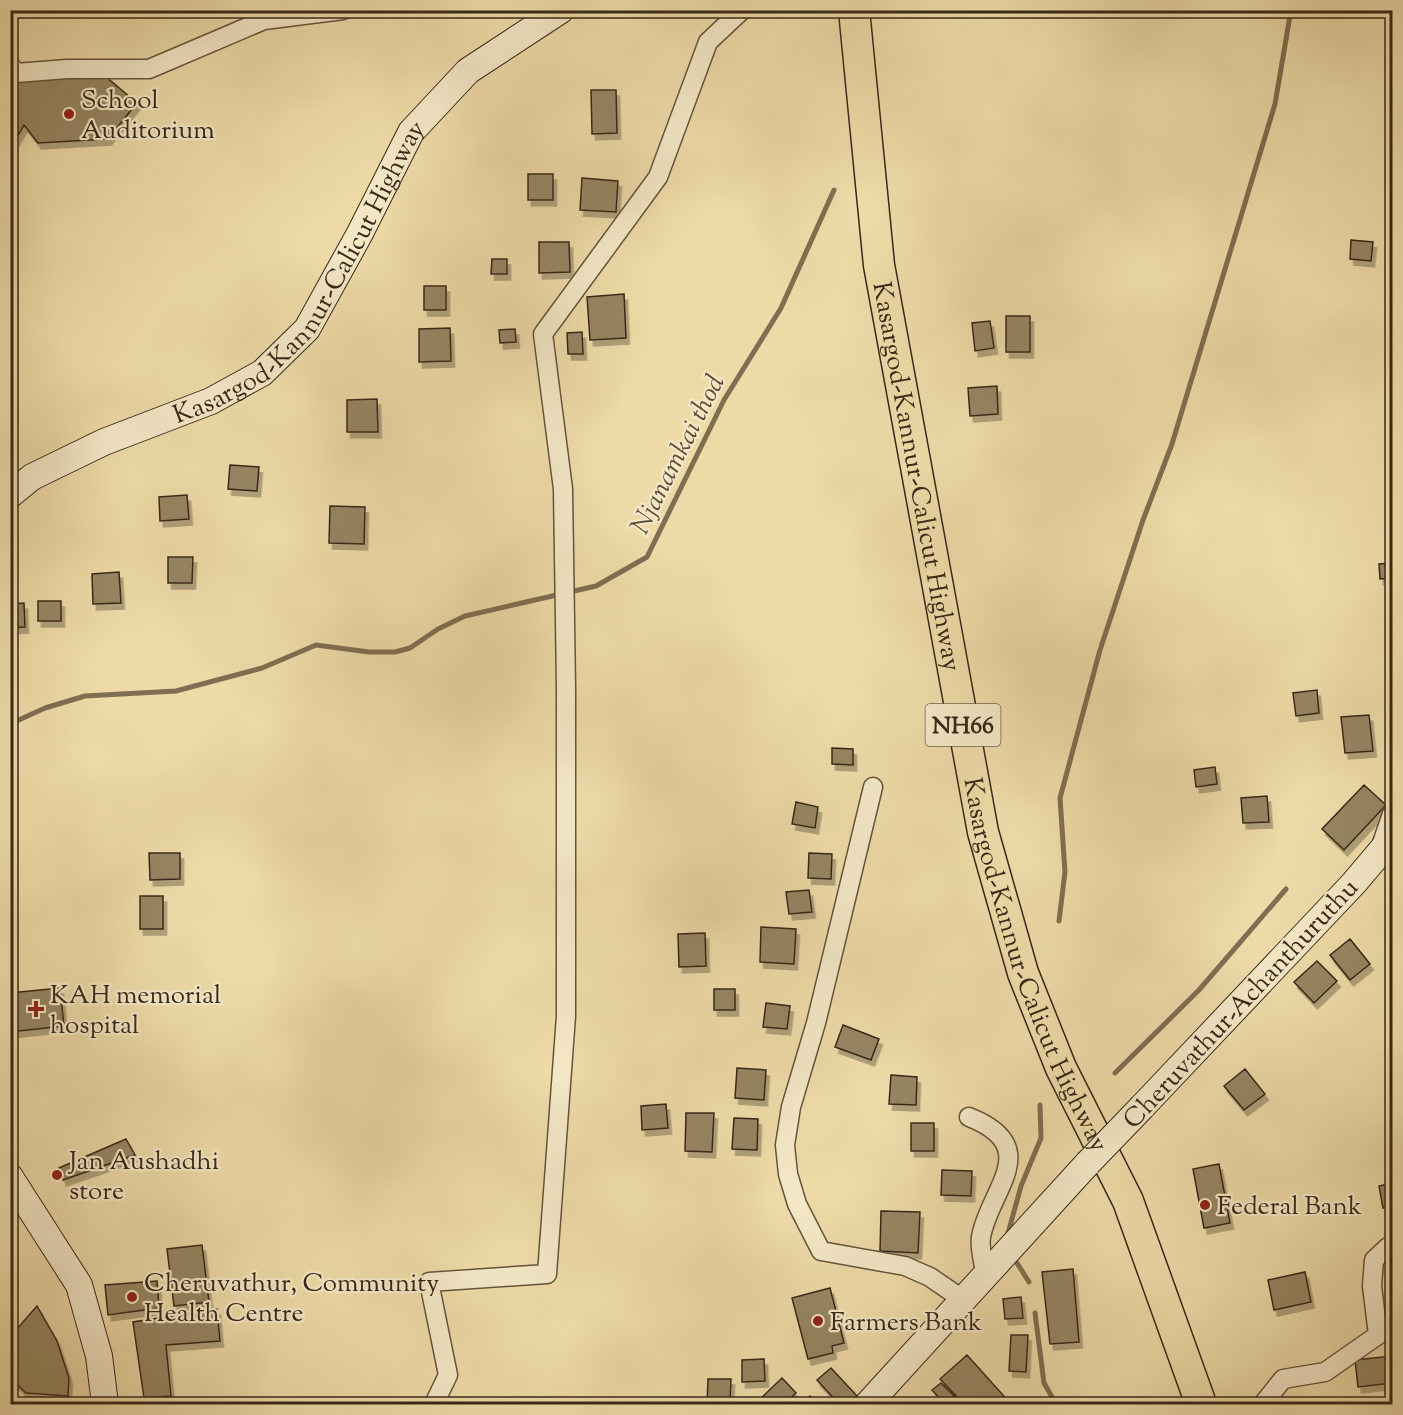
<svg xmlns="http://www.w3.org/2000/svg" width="1403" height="1415" font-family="'Sorts Mill Goudy',serif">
	<defs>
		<filter id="shadow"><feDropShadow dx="3.5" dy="6" stdDeviation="0" flood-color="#0004"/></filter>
	</defs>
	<rect width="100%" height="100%" fill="#eddaa7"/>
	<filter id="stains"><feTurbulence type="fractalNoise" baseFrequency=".00333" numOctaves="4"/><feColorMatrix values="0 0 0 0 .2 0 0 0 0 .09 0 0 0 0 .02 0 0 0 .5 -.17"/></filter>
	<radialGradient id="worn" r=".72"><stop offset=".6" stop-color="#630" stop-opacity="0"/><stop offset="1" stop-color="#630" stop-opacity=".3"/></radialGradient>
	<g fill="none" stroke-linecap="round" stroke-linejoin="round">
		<!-- stream -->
		<path stroke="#7f6e51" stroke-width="5" d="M 10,724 L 45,708 L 85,696 L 176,691 L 262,668 L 316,645 L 369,652 L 395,652 L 410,648 L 438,629 L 465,616 L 596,586 L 647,557 L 724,400 L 781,308 L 834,190
			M 1059,921 L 1065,872 L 1060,798 L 1100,650 L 1143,520 L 1172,444 L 1275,104 L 1291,10
			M 1115,1073 L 1199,990 L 1286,889
			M 1007,1237 L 1021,1186 L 1041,1138 L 1040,1105
			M 1012,1255 L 1029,1282
			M 1035,1313 L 1044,1383 L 1056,1404"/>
	</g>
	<!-- building -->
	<path fill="#968563" stroke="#382819" stroke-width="1.5" filter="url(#shadow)" d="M 26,73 L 105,76 L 137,103 L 108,139 L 38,143 L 24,125 L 15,141 L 10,137 L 10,92 Z
		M 591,90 L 616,90 L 617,133 L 592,134 Z
		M 528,174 L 553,174 L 553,200 L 528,200 Z
		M 582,178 L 618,181 L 616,212 L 580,210 Z
		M 1351,240 L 1373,242 L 1371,261 L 1350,259 Z
		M 539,242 L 569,242 L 570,272 L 539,273 Z
		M 492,259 L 507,259 L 507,274 L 491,274 Z
		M 424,286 L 446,286 L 446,310 L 424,310 Z
		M 624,294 L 626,338 L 590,340 L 587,297 Z
		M 1006,316 L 1030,316 L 1030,352 L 1006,352 Z
		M 990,321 L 994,348 L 975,351 L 972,323 Z
		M 450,328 L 451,361 L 419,362 L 419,329 Z
		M 515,329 L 516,342 L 500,343 L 499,330 Z
		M 582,332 L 583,354 L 568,354 L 567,333 Z
		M 997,386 L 998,414 L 970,416 L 968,388 Z
		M 377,399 L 378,432 L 347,432 L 347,400 Z
		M 230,465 L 259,467 L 257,491 L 228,489 Z
		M 187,495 L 189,519 L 160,521 L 159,497 Z
		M 330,506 L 365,507 L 364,544 L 329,543 Z
		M 168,557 L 193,557 L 192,583 L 168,583 Z
		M 1392,563 L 1392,578 L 1380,579 L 1379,564 Z
		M 119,572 L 121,603 L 93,604 L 92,574 Z
		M 38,601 L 61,601 L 61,621 L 38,621 Z
		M 24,603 L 25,627 L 10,628 L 10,604 Z
		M 1317,690 L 1319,713 L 1296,716 L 1293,693 Z
		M 1369,715 L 1373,751 L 1345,753 L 1341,717 Z
		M 832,748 L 853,749 L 853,765 L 832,764 Z
		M 1215,767 L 1217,784 L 1196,787 L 1194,770 Z
		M 1364,785 L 1386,805 L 1344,850 L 1322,829 Z
		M 1267,796 L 1269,822 L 1243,823 L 1241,798 Z
		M 796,802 L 818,807 L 815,828 L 792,824 Z
		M 149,853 L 180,853 L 180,879 L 150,880 Z
		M 809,853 L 832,854 L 831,879 L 808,878 Z
		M 809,890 L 812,912 L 789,914 L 786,892 Z
		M 140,896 L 163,896 L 163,929 L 140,929 Z
		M 761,927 L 796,929 L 794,964 L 760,962 Z
		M 705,933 L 706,966 L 679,967 L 678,934 Z
		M 1350,939 L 1370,964 L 1350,980 L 1330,955 Z
		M 1317,961 L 1337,981 L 1314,1003 L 1294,982 Z
		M 60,988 L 64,1026 L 10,1032 L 10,993 Z
		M 714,989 L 735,989 L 735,1010 L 714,1010 Z
		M 766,1003 L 790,1006 L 787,1029 L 763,1027 Z
		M 843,1025 L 879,1039 L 871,1060 L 835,1047 Z
		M 737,1068 L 766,1070 L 764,1100 L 735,1098 Z
		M 1245,1069 L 1265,1094 L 1244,1110 L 1224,1086 Z
		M 891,1075 L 917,1077 L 916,1105 L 889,1104 Z
		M 666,1104 L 668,1128 L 642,1130 L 641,1106 Z
		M 686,1113 L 714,1113 L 712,1152 L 685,1151 Z
		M 734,1118 L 758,1119 L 757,1150 L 732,1149 Z
		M 911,1123 L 934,1123 L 934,1151 L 911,1151 Z
		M 126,1139 L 135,1155 L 63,1180 L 59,1168 Z
		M 1219,1164 L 1230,1223 L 1204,1228 L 1193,1169 Z
		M 942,1170 L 972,1171 L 971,1196 L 941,1195 Z
		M 1392,1183 L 1392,1206 L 1383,1208 L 1379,1186 Z
		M 881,1211 L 920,1212 L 918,1253 L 880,1251 Z
		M 202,1245 L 209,1302 L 174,1306 L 167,1249 Z
		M 1073,1269 L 1079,1342 L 1050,1344 L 1042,1272 Z
		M 1305,1272 L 1311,1302 L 1274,1310 L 1268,1280 Z
		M 157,1281 L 159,1308 L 108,1315 L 105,1285 Z
		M 830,1288 L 844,1343 L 832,1346 L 833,1353 L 808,1359 L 792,1298 Z
		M 1021,1297 L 1023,1318 L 1005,1319 L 1003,1299 Z
		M 37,1306 L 57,1341 L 69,1378 L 68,1396 L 26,1393 L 10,1378 L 10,1337 Z
		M 217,1309 L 220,1341 L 166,1345 L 171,1396 L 144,1398 L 133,1322 Z
		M 1011,1335 L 1028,1335 L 1026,1372 L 1009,1371 Z
		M 967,1355 L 1011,1404 L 964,1404 L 940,1379 Z
		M 1392,1356 L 1392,1383 L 1358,1387 L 1355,1360 Z
		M 764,1359 L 765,1381 L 742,1382 L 742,1360 Z
		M 831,1368 L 857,1396 L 847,1404 L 839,1404 L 817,1380 Z
		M 782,1378 L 796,1393 L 784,1404 L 755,1404 Z
		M 708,1379 L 731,1379 L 730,1404 L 707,1404 Z
		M 941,1383 L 958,1400 L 953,1404 L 945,1404 L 932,1390 Z
		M 810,1396 L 821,1404 L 803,1404 Z
		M 45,1398 L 77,1404 L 44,1404 Z"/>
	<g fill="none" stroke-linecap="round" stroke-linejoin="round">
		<defs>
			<path id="minor" d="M 10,65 L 16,73 L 67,69 L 149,69 L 264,20 L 343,10
				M 873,787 L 816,1023 L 791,1107 L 785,1145 L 788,1174 L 797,1204 L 821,1251 L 905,1266 L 930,1277 L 962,1299
				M 1380,849 L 1392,814
				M 969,1117 C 1045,1147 989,1190 981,1237 C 979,1248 984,1263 985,1274
				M 434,1404 L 448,1375 L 429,1282 L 547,1274 L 566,1016 L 566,688 L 563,489 L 543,334 L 658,177 L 708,42 L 742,10
				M 1263,1404 L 1283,1379 L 1325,1372 L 1378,1335 L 1372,1286 L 1374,1260 L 1388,1247 L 1392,1247"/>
			<g id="secondary">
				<path id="s1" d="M 10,495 L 32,477 L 104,442 L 211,401 L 262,373 L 307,329 L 359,235 L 411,132 L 468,71 L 561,10"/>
				<path d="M 1142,1107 L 1354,883 L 1392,838"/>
				<path d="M 10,1177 L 79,1285 L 99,1356 L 105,1404"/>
				<path d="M 868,1404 L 1088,1163"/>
			</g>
			<g id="trunk">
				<path id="s2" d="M 854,10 L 879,265 L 983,832 L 1023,973 L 1061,1068 L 1128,1201 L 1201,1404"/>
			</g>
		</defs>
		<!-- minor casing -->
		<use href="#minor" stroke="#65543c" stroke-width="21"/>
		<!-- secondary casing -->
		<use href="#secondary" stroke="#382819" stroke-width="28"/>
		<!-- trunk casing -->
		<use href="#trunk" stroke="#382819" stroke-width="33"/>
		<!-- minor -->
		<use href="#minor" stroke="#f3e7c6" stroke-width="18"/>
		<!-- secondary -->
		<use href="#secondary" stroke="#f3e7c6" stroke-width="26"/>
		<!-- trunk -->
		<use href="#trunk" stroke="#eddaa7" stroke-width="30"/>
		<defs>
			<path id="secondary-bridge" d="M 1088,1163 L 1142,1107"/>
		</defs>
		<!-- secondary-bridge casing -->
		<use href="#secondary-bridge" stroke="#382819" stroke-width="28" stroke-linecap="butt"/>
		<!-- secondary-bridge -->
		<use href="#secondary-bridge" stroke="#f3e7c6" stroke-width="26"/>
	</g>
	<!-- markers -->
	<g fill="#8f2418" stroke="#f3e7c6" stroke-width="2">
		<circle cx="69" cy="114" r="6"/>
		<path d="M33 1000h6v6h6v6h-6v6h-6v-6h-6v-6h6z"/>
		<circle cx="57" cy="1175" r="6"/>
		<circle cx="1205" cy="1205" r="6"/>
		<circle cx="132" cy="1297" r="6"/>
		<circle cx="818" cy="1321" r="6"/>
	</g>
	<g text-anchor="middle" stroke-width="4.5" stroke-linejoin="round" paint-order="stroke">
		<!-- shield labels -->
		<rect fill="#f3e7c6" stroke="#70614d" stroke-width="1.5" x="925.5" y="704" width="75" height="42" rx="4.5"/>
		<g font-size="24" font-weight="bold" fill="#382819">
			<text x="963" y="733">NH66</text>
		</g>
		<!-- poi labels -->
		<g font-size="26" fill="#382819" stroke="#f3e7c6" text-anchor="start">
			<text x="81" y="108">School<tspan x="81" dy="30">Auditorium</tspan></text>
			<text x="50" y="1003">KAH memorial<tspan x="50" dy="30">hospital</tspan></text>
			<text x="69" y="1169">Jan Aushadhi<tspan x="69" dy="30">store</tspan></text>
			<text x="1217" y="1214">Federal Bank</text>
			<text x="144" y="1291">Cheruvathur, Community<tspan x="144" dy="30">Health Centre</tspan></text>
			<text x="830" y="1330">Farmers Bank</text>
		</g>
		<!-- street labels -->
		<g font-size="26" fill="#382819" stroke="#f3e7c6">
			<text dy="9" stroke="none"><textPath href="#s1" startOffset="381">Kasargod-Kannur-Calicut Highway</textPath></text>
			<text dy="9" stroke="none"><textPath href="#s2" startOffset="471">Kasargod-Kannur-Calicut Highway</textPath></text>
			<text dy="9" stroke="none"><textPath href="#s2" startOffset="975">Kasargod-Kannur-Calicut Highway</textPath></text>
			<text transform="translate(1240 1003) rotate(-47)" y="9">Cheruvathur-Achanthuruthu</text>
		</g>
		<!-- water labels -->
		<g font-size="27" font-style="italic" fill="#5c4b35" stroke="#f3e7c6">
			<text transform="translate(677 454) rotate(-63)" y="9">Njanamkai thod</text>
		</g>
	</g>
	<!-- margin -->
	<rect width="1403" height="1415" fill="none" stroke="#eddaa7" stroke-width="36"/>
	<rect x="12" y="12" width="1379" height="1391" fill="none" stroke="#382819" stroke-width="3"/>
	<rect x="18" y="18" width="1367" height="1379" fill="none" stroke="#382819" stroke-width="1.5"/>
	<rect width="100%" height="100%" filter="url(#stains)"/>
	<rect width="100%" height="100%" fill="url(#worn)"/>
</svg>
